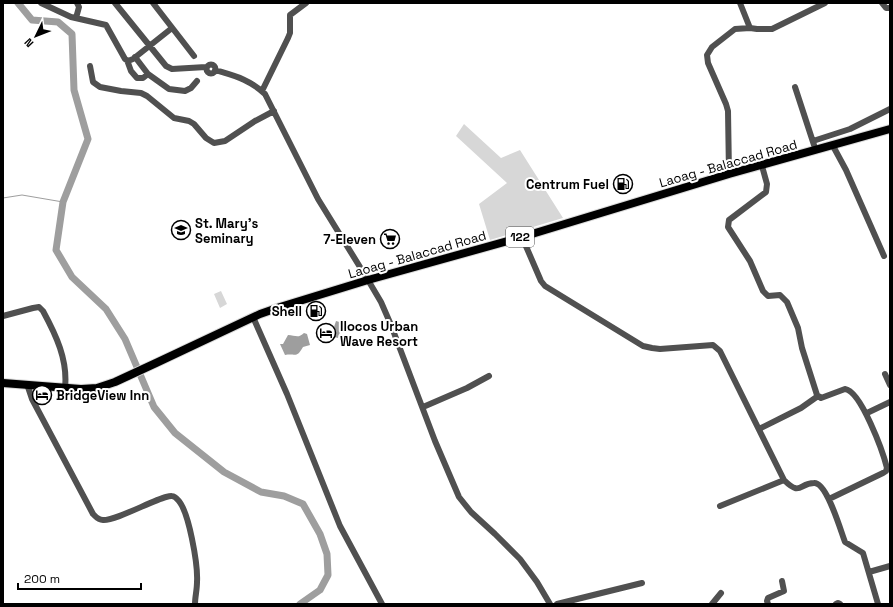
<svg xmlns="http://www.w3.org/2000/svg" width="893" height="607" font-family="'Space Grotesk',sans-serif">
	<rect width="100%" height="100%" fill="#fff"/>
	<!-- green -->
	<path fill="#d7d7d7" d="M 464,124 L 501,158 L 520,150 L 563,218 L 490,240 L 479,204 L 507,183 L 456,136 Z
		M 221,291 L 227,304 L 220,308 L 214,294 Z"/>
	<!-- water -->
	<path fill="#9e9e9e" d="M 336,321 L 343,323 L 338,338 L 331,336 Z
		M 321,324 L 330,328 L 330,333 L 328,333 L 319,330 L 317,327 Z
		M 304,333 L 307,334 L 310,345 L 303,347 C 296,359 296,353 285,355 L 280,344 L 283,344 L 288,335 C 295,335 298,339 304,333 Z"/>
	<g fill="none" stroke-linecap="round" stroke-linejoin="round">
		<!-- stream -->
		<path stroke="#9e9e9e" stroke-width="1" d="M 3,198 L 22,195 L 63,202"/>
		<!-- river -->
		<path stroke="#9e9e9e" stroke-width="7" d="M 18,3 L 32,20 L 58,22 L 72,34 L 74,90 L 88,139 L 63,202 L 56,250 L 72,277 L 106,309 L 125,339 L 154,407 L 175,433 L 224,472 L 261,492 L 284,496 L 303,504 L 320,534 L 327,554 L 328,575 L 320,590 L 300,604"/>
		<defs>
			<path id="major" d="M 3,383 L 81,389 L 97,388 L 115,382 L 156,363 L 260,314 L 280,307 L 368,280 L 522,237 L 729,174 L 890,129"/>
		</defs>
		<!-- major casing -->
		<use href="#major" stroke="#dbdbdb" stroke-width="10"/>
		<!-- minor -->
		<path stroke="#505050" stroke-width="6" d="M 41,3 L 71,17 L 106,25 L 125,59 L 128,61 L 133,59 L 172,28
			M 115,3 L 166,66 L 172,69 L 206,67
			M 153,3 L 194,56
			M 740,3 L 750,28
			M 882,3 L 886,8 L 890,8
			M 76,18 L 79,7 L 77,3
			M 135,57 L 148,74 L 169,89 L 185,91 L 191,88 L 197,81
			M 127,60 L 131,71 L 137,78 L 143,78 L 148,74
			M206.5 69a4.5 4.5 0 1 1 9 0a4.5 4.5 0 1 1-9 0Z
			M 90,66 L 93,82 L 100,87 L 121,91 L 141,93 L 147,96 L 174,118 L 189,121 L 194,124 L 206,138 L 214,143 L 225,141 L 255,121 L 274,111
			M 215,70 C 235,76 249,79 265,94 L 318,199 L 368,280 L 381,302 L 391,325 L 435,441 L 459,497 L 471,512 L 495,534 L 520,559 L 537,582 L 550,604
			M 795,87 L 814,145
			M 262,91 L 288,38 L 290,33 L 290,15 L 306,3
			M 813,141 L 850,129 L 890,109
			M 833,146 L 846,170 L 884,256
			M 762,166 L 767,184 L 766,192 L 729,220 L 728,227 L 750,261 L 763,291 L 768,296 L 780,295 L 787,302 L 798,328 L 802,348 L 817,395 L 821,398 L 845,389 C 861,391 883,452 887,468 L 886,471 L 883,473 L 829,499
			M 729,174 L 728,111 L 726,104 L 708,63 L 707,55 L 712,47 L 735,29 L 750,28 L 757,29 L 772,29 L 825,3
			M 522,237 L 541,281 L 545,286 L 643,346 L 652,348 L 660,349 L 713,345 L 720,351 L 784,480 C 801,497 799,483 814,483 C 827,482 841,532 845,542 L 863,553 L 878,604
			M 3,316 L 33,308 L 39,307 L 43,311 C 56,335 68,360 65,388
			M 253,317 L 287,394 L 340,526 L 382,604
			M 885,374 L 890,385
			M 27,384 L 32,399 L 93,514 C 96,517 98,520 103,520 C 115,521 151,501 166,497 C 170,496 174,495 177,499 C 189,509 198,566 197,582 C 197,590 195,597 195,604
			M 423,407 L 467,388 L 489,376
			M 867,413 L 890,402
			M 759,429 L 801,408 L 818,396
			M 720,506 L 784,480
			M 869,572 L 890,566
			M 557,604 L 642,583
			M 712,604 L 721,593
			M 768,604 L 767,601 L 768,598 L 784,591 L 782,581
			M 836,604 L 838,603 L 840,604"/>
		<!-- major -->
		<use href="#major" stroke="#000" stroke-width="8"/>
	</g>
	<!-- icons -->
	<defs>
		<symbol id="fuel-ring" viewBox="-11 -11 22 22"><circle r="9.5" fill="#fff" stroke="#000" stroke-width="1.5"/><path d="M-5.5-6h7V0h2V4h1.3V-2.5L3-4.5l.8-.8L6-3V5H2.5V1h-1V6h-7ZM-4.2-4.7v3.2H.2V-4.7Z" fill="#000"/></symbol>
		<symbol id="school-ring" viewBox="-11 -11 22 22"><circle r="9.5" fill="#fff" stroke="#000" stroke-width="1.5"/><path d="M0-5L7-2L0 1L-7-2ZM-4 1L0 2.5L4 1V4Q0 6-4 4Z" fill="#000"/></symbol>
		<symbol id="supermarket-ring" viewBox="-11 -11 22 22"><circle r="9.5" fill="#fff" stroke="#000" stroke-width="1.5"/><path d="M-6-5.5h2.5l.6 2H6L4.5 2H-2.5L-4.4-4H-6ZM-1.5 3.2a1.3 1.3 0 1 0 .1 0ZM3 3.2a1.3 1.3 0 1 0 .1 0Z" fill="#000"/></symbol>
		<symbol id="hotel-ring" viewBox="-11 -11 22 22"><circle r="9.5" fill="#fff" stroke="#000" stroke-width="1.5"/><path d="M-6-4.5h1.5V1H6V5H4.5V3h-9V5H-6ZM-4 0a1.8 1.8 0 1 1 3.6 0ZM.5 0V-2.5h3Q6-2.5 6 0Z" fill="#000"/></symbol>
	</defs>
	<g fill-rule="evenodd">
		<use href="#fuel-ring" x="612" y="173" width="22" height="22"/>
		<use href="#school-ring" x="170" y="219" width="22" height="22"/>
		<use href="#supermarket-ring" x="379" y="228" width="22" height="22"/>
		<use href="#fuel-ring" x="305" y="300" width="22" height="22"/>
		<use href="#hotel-ring" x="315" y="322" width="22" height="22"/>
		<use href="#hotel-ring" x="31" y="384" width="22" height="22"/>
	</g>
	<g text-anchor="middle" stroke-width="4" stroke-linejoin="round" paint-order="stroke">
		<!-- shield labels -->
		<rect fill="#fff" stroke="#4c4c4c" stroke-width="1" x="506" y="227" width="28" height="20" rx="3"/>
		<g font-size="12" font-weight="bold" fill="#000">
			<text x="520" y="241">122</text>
		</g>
		<!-- street labels -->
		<g font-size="13" fill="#000" stroke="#fff">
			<text transform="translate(728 163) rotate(-16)" y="5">Laoag - Balaccad Road</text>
			<text transform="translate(417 254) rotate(-16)" y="5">Laoag - Balaccad Road</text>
		</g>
		<!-- poi labels -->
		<g font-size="13" font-weight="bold" fill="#000" stroke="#fff" text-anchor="end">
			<text x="609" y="189">Centrum Fuel</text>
			<text x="195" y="228" text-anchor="start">St. Mary's<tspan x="195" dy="15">Seminary</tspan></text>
			<text x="376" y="244">7-Eleven</text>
			<text x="302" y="316">Shell</text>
			<text x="340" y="331" text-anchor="start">Ilocos Urban<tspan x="340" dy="15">Wave Resort</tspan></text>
			<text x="56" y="400" text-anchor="start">BridgeView Inn</text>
		</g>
	</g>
	<!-- border -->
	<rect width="893" height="607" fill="none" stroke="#000000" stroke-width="8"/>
	<!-- north arrow -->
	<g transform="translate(36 36) rotate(227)" stroke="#ffffff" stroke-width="3" paint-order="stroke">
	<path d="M0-3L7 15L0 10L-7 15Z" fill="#000000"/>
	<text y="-6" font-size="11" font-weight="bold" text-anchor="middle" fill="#000000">N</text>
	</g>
	<!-- scale -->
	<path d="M18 583v6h123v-6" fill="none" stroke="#000000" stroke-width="2"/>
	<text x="24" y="583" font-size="12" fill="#000000" stroke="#ffffff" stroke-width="3" paint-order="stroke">200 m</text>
</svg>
